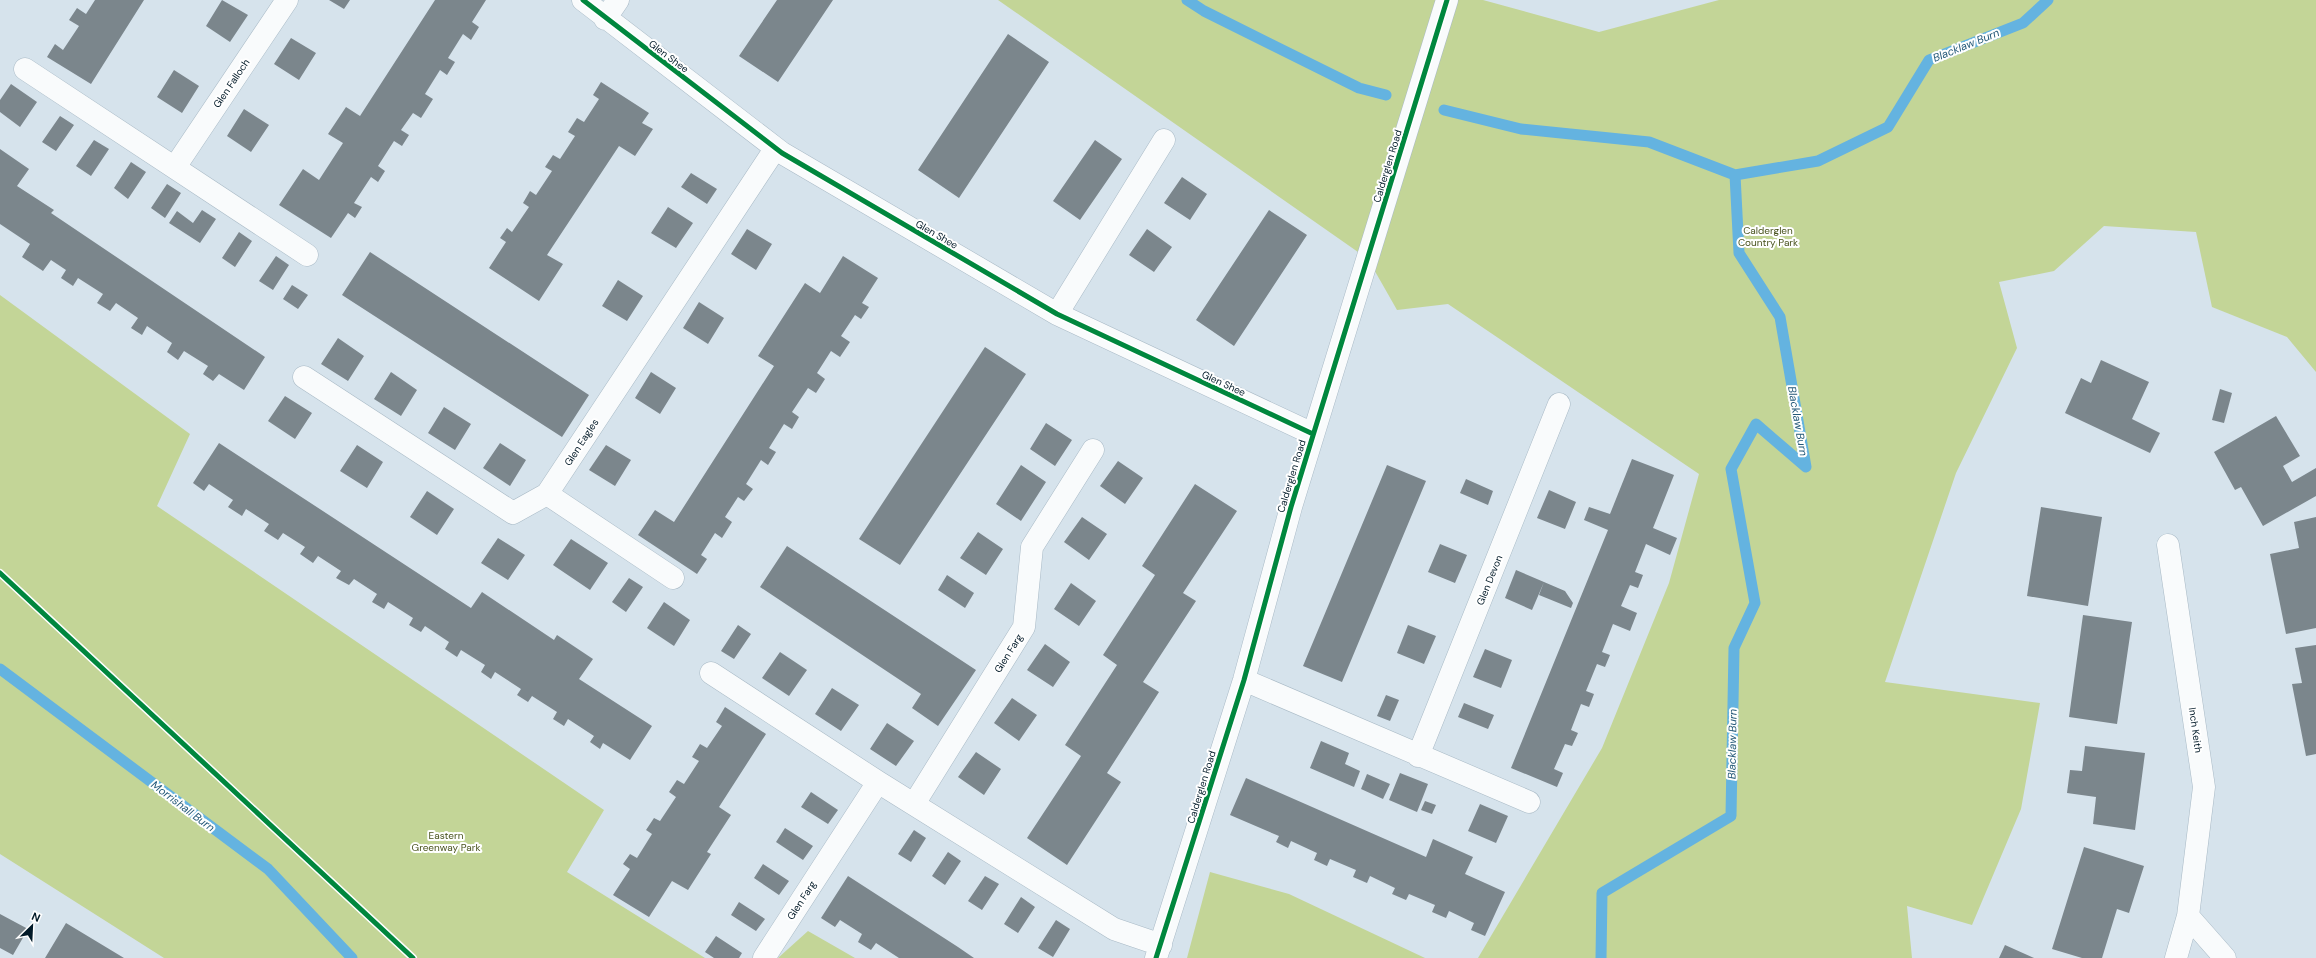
<svg xmlns="http://www.w3.org/2000/svg" width="2316" height="958" font-family="'DM Sans',sans-serif">
	<rect width="100%" height="100%" fill="#d6e3ec"/>
	<!-- green -->
	<path fill="#c3d597" d="M 998,0 L 1483,0 L 1599,32 L 1719,0 L 2316,0 L 2316,372 L 2287,337 L 2212,307 L 2196,232 L 2104,226 L 2054,271 L 1999,282 L 2017,348 L 1956,473 L 1885,682 L 2040,703 L 2021,809 L 1972,925 L 1907,906 L 1912,958 L 1478,958 L 1602,748 L 1669,583 L 1699,474 L 1448,304 L 1397,310 L 1368,259 Z
		M 0,295 L 190,434 L 157,506 L 604,810 L 567,872 L 705,958 L 164,958 L 0,854 Z
		M 1210,872 L 1289,894 L 1425,958 L 1187,958 Z
		M 808,931 L 855,958 L 778,958 Z"/>
	<g fill="none" stroke-linecap="round" stroke-linejoin="round">
		<!-- stream -->
		<path stroke="#64b3e0" stroke-width="11" d="M 1187,0 L 1204,11 L 1359,88 L 1386,95
			M 1444,110 L 1521,129 L 1649,142 L 1735,175
			M 0,669 L 268,869 L 352,958
			M 1601,958 L 1602,893 L 1731,816 L 1734,648 L 1755,603 L 1731,469 L 1756,424 L 1806,467 L 1780,317 L 1739,253 L 1735,175 L 1818,161 L 1888,127 L 1929,60 L 2023,23 L 2048,0"/>
	</g>
	<!-- building -->
	<path fill="#7b868c" d="M 95,0 L 144,0 L 91,84 L 47,57 L 55,44 L 63,50 L 79,26 L 69,20 L 77,8 L 86,14 Z
		M 222,0 L 248,15 L 230,42 L 206,26 Z
		M 329,0 L 350,0 L 344,9 Z
		M 435,0 L 486,0 L 472,22 L 479,27 L 471,40 L 463,34 L 448,58 L 455,62 L 447,75 L 440,70 L 425,94 L 433,99 L 421,118 L 413,113 L 401,130 L 409,135 L 402,146 L 394,141 L 378,166 L 385,171 L 378,182 L 371,177 L 354,203 L 362,207 L 355,218 L 348,213 L 331,238 L 279,205 L 303,169 L 319,180 L 343,143 L 328,134 L 346,107 L 360,116 Z
		M 777,0 L 833,0 L 778,82 L 739,56 Z
		M 1008,34 L 1049,62 L 959,198 L 918,170 Z
		M 291,38 L 316,53 L 299,80 L 274,64 Z
		M 174,70 L 199,86 L 182,113 L 157,97 Z
		M 601,82 L 649,113 L 642,123 L 653,129 L 635,156 L 619,146 L 547,255 L 563,264 L 539,301 L 489,268 L 506,242 L 500,238 L 507,228 L 512,232 L 529,207 L 523,203 L 530,191 L 536,195 L 552,171 L 545,167 L 553,155 L 560,159 L 575,136 L 568,132 L 577,118 L 584,122 L 599,99 L 593,95 Z
		M 11,84 L 37,102 L 20,127 L 0,112 L 0,100 Z
		M 244,109 L 269,125 L 251,152 L 227,136 Z
		M 60,116 L 74,125 L 56,151 L 42,142 Z
		M 94,140 L 109,149 L 91,176 L 76,166 Z
		M 1095,140 L 1122,159 L 1080,220 L 1053,201 Z
		M 0,149 L 29,169 L 17,186 L 54,210 L 51,213 L 265,357 L 244,390 L 219,374 L 213,381 L 203,374 L 208,366 L 184,351 L 178,360 L 167,352 L 172,343 L 147,326 L 142,335 L 131,328 L 138,318 L 116,303 L 110,311 L 97,303 L 103,294 L 78,278 L 73,286 L 61,278 L 66,270 L 51,260 L 43,271 L 22,257 L 30,244 L 0,224 Z
		M 131,162 L 146,172 L 128,199 L 114,188 Z
		M 691,173 L 717,189 L 707,204 L 681,187 Z
		M 1182,177 L 1207,194 L 1190,220 L 1164,203 Z
		M 167,184 L 181,193 L 165,218 L 151,208 Z
		M 668,207 L 693,223 L 676,248 L 651,233 Z
		M 202,210 L 216,219 L 200,243 L 169,223 L 177,211 L 193,223 Z
		M 1269,210 L 1307,235 L 1234,346 L 1196,320 Z
		M 747,229 L 772,244 L 756,270 L 731,254 Z
		M 1147,229 L 1172,247 L 1154,272 L 1129,255 Z
		M 239,232 L 252,241 L 235,267 L 222,258 Z
		M 370,252 L 589,395 L 562,437 L 342,295 Z
		M 276,256 L 289,265 L 273,290 L 259,281 Z
		M 843,256 L 878,278 L 862,303 L 869,307 L 861,319 L 855,315 L 841,336 L 850,342 L 840,357 L 831,351 L 817,373 L 825,379 L 816,393 L 808,388 L 792,412 L 799,417 L 792,429 L 784,424 L 769,448 L 776,452 L 768,465 L 761,460 L 746,484 L 753,489 L 744,501 L 738,497 L 725,517 L 732,522 L 722,538 L 715,533 L 701,555 L 707,559 L 697,574 L 638,535 L 655,510 L 674,522 L 774,366 L 758,356 L 805,283 L 820,293 Z
		M 618,280 L 643,296 L 627,321 L 602,306 Z
		M 292,285 L 308,295 L 298,309 L 283,299 Z
		M 699,302 L 724,318 L 708,344 L 683,328 Z
		M 338,338 L 364,356 L 348,381 L 321,364 Z
		M 985,347 L 1026,374 L 900,565 L 859,539 Z
		M 2101,360 L 2149,382 L 2132,419 L 2160,433 L 2150,453 L 2065,413 L 2081,378 L 2091,383 Z
		M 391,372 L 417,390 L 401,416 L 374,399 Z
		M 651,372 L 676,388 L 660,414 L 635,398 Z
		M 2220,389 L 2232,393 L 2224,423 L 2212,420 Z
		M 285,396 L 312,413 L 295,439 L 268,421 Z
		M 444,407 L 471,424 L 455,450 L 428,433 Z
		M 2276,416 L 2300,456 L 2283,466 L 2292,482 L 2316,468 L 2316,496 L 2263,526 L 2241,487 L 2235,490 L 2214,452 Z
		M 1046,423 L 1072,440 L 1055,466 L 1030,449 Z
		M 219,443 L 471,608 L 482,592 L 554,640 L 557,635 L 593,659 L 579,679 L 652,726 L 630,760 L 603,743 L 600,749 L 590,742 L 594,736 L 568,719 L 564,726 L 553,719 L 557,712 L 532,696 L 528,702 L 517,695 L 521,689 L 495,672 L 491,679 L 481,672 L 485,665 L 461,650 L 457,657 L 445,649 L 449,642 L 425,626 L 421,632 L 409,625 L 413,618 L 388,602 L 384,609 L 372,602 L 377,594 L 354,579 L 349,585 L 336,578 L 341,571 L 318,556 L 313,563 L 300,554 L 305,547 L 283,533 L 278,540 L 264,531 L 269,524 L 246,509 L 242,516 L 228,507 L 233,500 L 209,484 L 204,491 L 193,483 Z
		M 500,443 L 526,460 L 510,486 L 483,468 Z
		M 357,445 L 383,462 L 367,488 L 340,471 Z
		M 606,445 L 631,460 L 615,486 L 589,470 Z
		M 1632,459 L 1674,475 L 1653,528 L 1677,538 L 1670,555 L 1646,544 L 1635,572 L 1643,575 L 1638,588 L 1630,585 L 1621,606 L 1637,613 L 1630,631 L 1613,624 L 1602,652 L 1610,655 L 1605,667 L 1597,664 L 1586,691 L 1594,694 L 1589,707 L 1581,704 L 1571,730 L 1578,733 L 1572,746 L 1565,744 L 1554,769 L 1563,773 L 1557,787 L 1511,768 L 1608,530 L 1584,520 L 1589,507 L 1610,514 Z
		M 1118,461 L 1143,478 L 1125,504 L 1100,486 Z
		M 1021,465 L 1046,482 L 1021,521 L 996,504 Z
		M 1387,465 L 1426,481 L 1342,682 L 1303,666 Z
		M 1466,479 L 1493,491 L 1488,505 L 1460,493 Z
		M 1195,484 L 1237,511 L 1183,593 L 1196,601 L 1143,682 L 1159,692 L 1107,773 L 1121,782 L 1067,865 L 1027,838 L 1081,756 L 1065,745 L 1117,665 L 1103,655 L 1155,575 L 1142,566 Z
		M 1549,490 L 1576,502 L 1565,529 L 1537,518 Z
		M 427,491 L 454,509 L 437,535 L 410,517 Z
		M 2041,507 L 2102,517 L 2088,606 L 2027,596 Z
		M 1082,517 L 1107,534 L 1089,560 L 1064,542 Z
		M 2316,517 L 2316,628 L 2286,634 L 2270,554 L 2299,548 L 2294,522 Z
		M 978,532 L 1003,549 L 986,575 L 960,558 Z
		M 498,538 L 525,555 L 508,580 L 481,563 Z
		M 571,539 L 608,563 L 590,590 L 553,565 Z
		M 1440,544 L 1467,555 L 1455,583 L 1428,572 Z
		M 787,546 L 976,670 L 938,726 L 912,708 L 921,694 L 760,587 Z
		M 1516,570 L 1544,582 L 1532,610 L 1505,598 Z
		M 947,575 L 974,593 L 965,608 L 938,590 Z
		M 629,578 L 643,587 L 626,612 L 612,602 Z
		M 1544,582 L 1565,591 L 1573,603 L 1571,608 L 1539,595 Z
		M 1071,583 L 1096,601 L 1079,626 L 1054,609 Z
		M 664,602 L 690,620 L 674,646 L 647,628 Z
		M 2083,615 L 2132,622 L 2117,724 L 2069,717 Z
		M 738,625 L 751,634 L 734,659 L 721,651 Z
		M 1408,625 L 1436,636 L 1424,664 L 1397,653 Z
		M 1045,644 L 1070,662 L 1053,687 L 1027,670 Z
		M 2316,645 L 2316,754 L 2306,756 L 2292,684 L 2302,683 L 2295,648 Z
		M 1485,649 L 1512,660 L 1501,688 L 1473,677 Z
		M 780,652 L 807,670 L 789,696 L 762,678 Z
		M 832,688 L 859,705 L 841,731 L 815,714 Z
		M 1386,695 L 1399,700 L 1390,721 L 1377,716 Z
		M 1012,698 L 1037,715 L 1019,741 L 994,723 Z
		M 1464,703 L 1494,715 L 1488,729 L 1458,717 Z
		M 725,707 L 766,734 L 719,807 L 731,815 L 707,852 L 711,854 L 688,890 L 672,881 L 649,917 L 613,895 L 630,869 L 623,864 L 630,854 L 637,858 L 652,834 L 646,830 L 654,818 L 660,821 L 676,797 L 669,792 L 677,780 L 684,784 L 699,761 L 692,757 L 700,744 L 707,748 L 722,726 L 716,722 Z
		M 887,723 L 914,741 L 896,766 L 870,749 Z
		M 1321,741 L 1349,753 L 1345,764 L 1360,771 L 1354,787 L 1310,768 Z
		M 2085,746 L 2145,753 L 2135,830 L 2093,824 L 2096,797 L 2067,793 L 2070,770 L 2082,771 Z
		M 976,752 L 1001,769 L 984,795 L 958,777 Z
		M 1400,773 L 1428,784 L 1417,812 L 1389,800 Z
		M 1367,774 L 1390,784 L 1383,799 L 1361,789 Z
		M 1246,778 L 1426,857 L 1433,839 L 1473,857 L 1465,874 L 1505,892 L 1485,936 L 1471,930 L 1474,923 L 1449,911 L 1446,918 L 1432,912 L 1435,905 L 1409,894 L 1406,900 L 1392,894 L 1395,888 L 1370,876 L 1367,883 L 1353,877 L 1356,870 L 1330,859 L 1327,866 L 1314,860 L 1317,853 L 1291,841 L 1288,848 L 1276,842 L 1279,836 L 1230,815 Z
		M 811,792 L 838,810 L 828,824 L 801,807 Z
		M 1425,801 L 1436,805 L 1432,814 L 1421,810 Z
		M 1480,804 L 1508,816 L 1496,843 L 1468,831 Z
		M 785,828 L 813,846 L 803,860 L 776,842 Z
		M 914,830 L 926,838 L 911,862 L 898,854 Z
		M 2084,847 L 2144,866 L 2129,913 L 2117,909 L 2102,958 L 2082,958 L 2052,949 Z
		M 948,852 L 961,861 L 945,885 L 932,876 Z
		M 763,864 L 789,881 L 779,895 L 754,878 Z
		M 848,876 L 958,947 L 974,958 L 899,958 L 876,943 L 871,950 L 858,942 L 862,934 L 840,920 L 835,927 L 821,918 Z
		M 985,876 L 999,884 L 982,910 L 968,901 Z
		M 1021,897 L 1035,907 L 1018,933 L 1004,924 Z
		M 739,902 L 765,919 L 756,931 L 731,915 Z
		M 0,914 L 28,929 L 13,955 L 0,948 Z
		M 1056,920 L 1070,929 L 1053,957 L 1038,948 Z
		M 66,923 L 124,958 L 45,958 Z
		M 716,936 L 742,953 L 739,958 L 714,958 L 705,952 Z
		M 2005,945 L 2034,958 L 1999,958 Z"/>
	<g fill="none" stroke-linecap="round" stroke-linejoin="round">
		<defs>
			<path id="minor" d="M 583,0 L 782,153 L 1057,314 L 1313,434
				M 605,19 L 618,0
				M 25,69 L 307,255
				M 175,167 L 287,0
				M 1057,314 L 1164,140
				M 304,377 L 513,513 L 547,494 L 775,149
				M 547,494 L 673,578
				M 2168,545 L 2204,787 L 2188,916 L 2176,958
				M 711,673 L 878,782 L 1114,929 L 1161,945
				M 1244,680 L 1529,802
				M 1418,756 L 1559,404
				M 914,804 L 1024,627 L 1032,547 L 1093,450
				M 2188,916 L 2225,958
				M 764,958 L 878,782
				M 1156,958 L 1244,680 L 1291,507 L 1447,0"/>
		</defs>
		<!-- minor casing -->
		<use href="#minor" stroke="#a9bac6" stroke-width="23"/>
		<!-- minor -->
		<use href="#minor" stroke="#f9fbfc" stroke-width="22"/>
		<defs>
			<path id="cycleway" d="M 583,0 L 782,153 L 1057,314 L 1313,434
				M 0,573 L 413,958
				M 1156,958 L 1244,680 L 1291,507 L 1447,0"/>
		</defs>
		<!-- cycleway casing -->
		<use href="#cycleway" stroke="#fff" stroke-width="8"/>
		<!-- cycleway -->
		<use href="#cycleway" stroke="#00873e" stroke-width="5"/>
	</g>
	<g text-anchor="middle" stroke-width="4" stroke-linejoin="round" paint-order="stroke">
		<!-- street labels -->
		<g font-size="10" fill="#021a28" stroke="#fff">
			<text transform="translate(669 56) rotate(37)" y="4">Glen Shee</text>
			<text transform="translate(231 83) rotate(-56)" y="4">Glen Falloch</text>
			<text transform="translate(1387 166) rotate(-73)" y="4">Calderglen Road</text>
			<text transform="translate(937 234) rotate(30)" y="4">Glen Shee</text>
			<text transform="translate(1224 383) rotate(25)" y="4">Glen Shee</text>
			<text transform="translate(581 442) rotate(-57)" y="4">Glen Eagles</text>
			<text transform="translate(1291 476) rotate(-73)" y="4">Calderglen Road</text>
			<text transform="translate(1489 580) rotate(-68)" y="4">Glen Devon</text>
			<text transform="translate(1008 653) rotate(-58)" y="4">Glen Farg</text>
			<text transform="translate(2196 730) rotate(82)" y="4">Inch Keith</text>
			<text transform="translate(1201 787) rotate(-73)" y="4">Calderglen Road</text>
			<text transform="translate(801 900) rotate(-57)" y="4">Glen Farg</text>
		</g>
		<!-- park labels -->
		<g font-size="10" fill="#48521d" stroke="#fff">
			<text x="1768" y="234">Calderglen<tspan x="1768" dy="12">Country Park</tspan></text>
			<text x="446" y="839">Eastern<tspan x="446" dy="12">Greenway Park</tspan></text>
		</g>
		<!-- water labels -->
		<g font-size="11" font-style="italic" fill="#235878" stroke="#fff">
			<text transform="translate(1966 45) rotate(-22)" y="4">Blacklaw Burn</text>
			<text transform="translate(1798 421) rotate(80)" y="4">Blacklaw Burn</text>
			<text transform="translate(1732 744) rotate(-89)" y="4">Blacklaw Burn</text>
			<text transform="translate(183 806) rotate(37)" y="4">Morrishall Burn</text>
		</g>
	</g>
	<!-- north arrow -->
	<g transform="translate(32 926) rotate(24)" stroke="#ffffff" stroke-width="3" paint-order="stroke">
	<path d="M0-3L7 15L0 10L-7 15Z" fill="#021a28"/>
	<text y="-6" font-size="11" font-weight="bold" text-anchor="middle" fill="#021a28">N</text>
	</g>
</svg>
